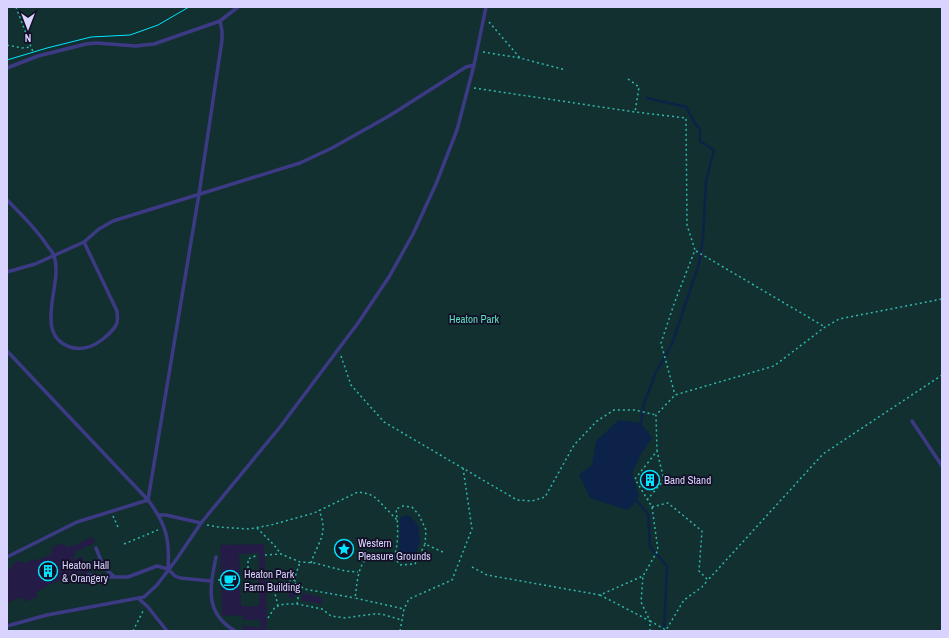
<svg xmlns="http://www.w3.org/2000/svg" width="949" height="638" font-family="'Archivo Narrow',sans-serif">
	<rect width="100%" height="100%" fill="#130f26"/>
	<!-- green -->
	<path fill="#12302f" d="M 7,7 L 942,7 L 942,631 L 7,631 Z"/>
	<!-- water -->
	<path fill="#0c2248" d="M 619,420 L 641,423 L 652,438 L 641,454 L 632,473 L 639,495 L 633,506 L 627,510 L 590,498 L 579,474 L 592,465 L 596,441 Z
		M 409,515 L 418,525 L 420,542 L 414,559 L 406,562 L 399,558 L 400,517 Z"/>
	<g fill="none" stroke-linecap="round" stroke-linejoin="round">
		<!-- stream -->
		<path stroke="#0c2248" stroke-width="2.5" d="M 641,423 L 644,404 L 656,372 L 672,344 L 699,264 L 703,237 L 706,181 L 714,150 L 700,141 L 700,129 L 696,125 L 686,107 L 647,98
			M 636,500 L 648,514 L 650,547 L 667,566 L 664,631"/>
	</g>
	<!-- building -->
	<path fill="#241b47" fill-rule="evenodd" d="M643 481a7 7 0 1 1 14 0a7 7 0 1 1-14 0Z
		M 93,537 L 95,543 L 74,552 L 75,554 L 73,558 L 74,560 L 82,556 L 89,571 L 87,574 L 84,575 L 81,572 L 46,586 L 46,587 L 36,592 L 38,596 L 25,602 L 24,598 L 22,599 L 21,597 L 7,603 L 7,570 L 11,569 L 12,565 L 15,562 L 20,561 L 24,563 L 34,559 L 35,561 L 52,554 L 51,552 L 53,547 L 60,544 L 66,545 L 67,548 Z
		M 264,544 L 267,615 L 266,631 L 243,630 L 243,625 L 260,628 L 260,620 L 243,620 L 243,615 L 222,616 L 220,545 ZM 259,553 L 259,606 L 241,606 L 239,554 Z
		M 290,591 L 296,592 L 294,598 L 288,597 Z
		M 303,593 L 322,598 L 321,604 L 301,600 Z"/>
	<g fill="none" stroke-linecap="round" stroke-linejoin="round">
		<!-- path -->
		<path stroke="#2fb8b0" stroke-width="1.5" stroke-dasharray="2 3" stroke-linecap="butt" d="M 16,7 L 33,52
			M 489,22 L 520,58 L 566,70
			M 7,45 L 22,48 L 31,47
			M 483,52 L 520,58
			M 628,79 L 639,87 L 635,112
			M 474,88 L 635,112 L 686,118 L 687,225 L 695,250 L 674,304 L 661,343 L 675,395
			M 696,251 L 825,327
			M 341,356 L 351,385 L 384,422 L 517,500 L 532,501 L 545,497 L 574,445 L 597,421 L 614,410 L 635,410 L 656,415
			M 647,500 L 664,480 L 657,451
			M 652,507 L 668,503 L 702,531 L 699,571 L 708,580 L 823,454 L 942,375
			M 113,516 L 118,527
			M 207,525 L 218,527 L 249,529 L 271,525 L 314,513 L 358,492 L 369,494 L 376,498 L 397,520
			M 257,528 L 274,545 L 281,554
			M 124,544 L 158,530
			M 265,555 L 281,554 L 300,562 L 315,563 L 345,571 L 358,572
			M 394,557 C 387,557 376,555 369,558 C 357,563 357,587 355,598 L 404,609
			M 394,557 C 399,543 398,524 396,509 L 403,506 L 412,507 L 419,515 L 426,530 L 425,544
			M 394,557 L 400,565 L 415,564 L 425,544 L 445,553
			M 311,563 C 318,541 329,535 319,510
			M 472,567 L 487,575 L 600,595 L 643,576 L 658,550 L 652,507 L 635,479 L 657,451 L 656,415 L 675,395 L 774,366 L 825,327 L 839,319 L 942,299
			M 218,580 L 248,578 L 248,559 L 258,555
			M 294,580 L 304,589 L 355,598
			M 600,595 L 650,621 L 641,602 L 643,576
			M 297,604 L 299,592 L 294,580 L 300,562
			M 278,606 L 274,589 L 275,586 L 294,580
			M 268,618 L 275,607 L 284,604 L 297,604 L 322,609 L 331,616 L 345,618 L 373,614 L 381,614 L 402,620
			M 133,631 L 143,611
			M 400,631 L 404,609 L 409,599 L 452,580 L 472,529 L 463,468
			M 650,631 L 650,621 L 666,630 L 684,600 L 702,587 L 708,580"/>
		<!-- service -->
		<path stroke="#3d3a85" stroke-width="3.5" d="M 7,68 L 38,56 L 86,44 L 96,43 L 136,46 L 154,44 L 220,21 L 238,7
			M 7,200 C 22,215 37,230 49,248 C 51,250 53,253 54,256 C 64,282 32,334 70,347 C 83,351 93,347 103,339 C 108,335 115,328 117,323 C 118,319 117,314 117,311 L 84,242
			M 7,272 L 35,264 L 84,242 L 99,229 L 113,221 L 300,163 L 332,148 L 389,116 L 466,67 L 474,65
			M 7,351 L 148,500 L 199,194 L 222,40 L 222,31 L 220,21
			M 912,421 L 942,466
			M 159,515 L 166,515 L 201,523
			M 96,548 L 104,568 L 115,577
			M 7,557 L 77,522 L 148,500 C 166,524 170,539 168,569 L 175,576 L 180,578 L 211,581
			M 216,557 C 210,587 204,613 235,631
			M 88,575 L 106,577 L 128,577 L 157,566 L 168,569
			M 139,599 L 148,607 L 167,631
			M 7,626 L 47,615 L 144,597 L 157,585 L 176,560 L 201,523 L 280,427 L 358,323 L 389,277 L 413,234 L 436,184 L 457,130 L 474,65 L 486,7"/>
		<!-- tram -->
		<path stroke="#00e5ff" stroke-width="1" d="M 7,60 L 47,48 L 91,37 L 130,35 L 158,25 L 189,7"/>
	</g>
	<!-- icons -->
	<defs>
		<symbol id="building-ring" viewBox="-11 -11 22 22"><circle r="9.5" fill="#130f26" stroke="#00e5ff" stroke-width="1.5"/><path d="M-4-6H4V6H1V3H-1V6H-4ZM-2.5-4.3h1.7v1.8h-1.7ZM.8-4.3h1.7v1.8H.8ZM-2.5-1h1.7V.8h-1.7ZM.8-1h1.7V.8H.8Z" fill="#00e5ff"/></symbol>
		<symbol id="sight-ring" viewBox="-11 -11 22 22"><circle r="9.5" fill="#130f26" stroke="#00e5ff" stroke-width="1.5"/><path d="M0-6L1.8-2.2L6-1.7L2.9 1.2L3.7 5.4L0 3.3L-3.7 5.4L-2.9 1.2L-6-1.7L-1.8-2.2Z" fill="#00e5ff"/></symbol>
		<symbol id="cafe-ring" viewBox="-11 -11 22 22"><circle r="9.5" fill="#130f26" stroke="#00e5ff" stroke-width="1.5"/><path d="M-5.5-4.5H6V0H3Q3 3.5 0 3.5H-2.5Q-5.5 3.5-5.5 0ZM3-3.2v2h1.7v-2ZM-6 4.5H4V6H-6Z" fill="#00e5ff"/></symbol>
	</defs>
	<g fill-rule="evenodd">
		<use href="#building-ring" x="639" y="469" width="22" height="22"/>
		<use href="#sight-ring" x="333" y="538" width="22" height="22"/>
		<use href="#building-ring" x="37" y="560" width="22" height="22"/>
		<use href="#cafe-ring" x="219" y="569" width="22" height="22"/>
	</g>
	<g text-anchor="middle" stroke-width="3.5" stroke-linejoin="round" paint-order="stroke">
		<!-- park labels -->
		<g font-size="11" fill="#5fe0c0" stroke="#130f26">
			<text x="474" y="323">Heaton Park</text>
		</g>
		<!-- poi labels -->
		<g font-size="11" fill="#d9d4ff" stroke="#130f26" text-anchor="start">
			<text x="664" y="484">Band Stand</text>
			<text x="358" y="547">Western<tspan x="358" dy="13">Pleasure Grounds</tspan></text>
			<text x="62" y="569">Heaton Hall<tspan x="62" dy="13">&amp; Orangery</tspan></text>
			<text x="244" y="578">Heaton Park<tspan x="244" dy="13">Farm Building</tspan></text>
		</g>
	</g>
	<!-- border -->
	<rect width="949" height="638" fill="none" stroke="#d9d4ff" stroke-width="16"/>
	<!-- north arrow -->
	<g transform="translate(28 28) rotate(180)" stroke="#130f26" stroke-width="3" paint-order="stroke">
	<path d="M0-3L7 15L0 10L-7 15Z" fill="#d9d4ff"/>
	<text y="-6" font-size="11" font-weight="bold" text-anchor="middle" fill="#d9d4ff">N</text>
	</g>
</svg>
